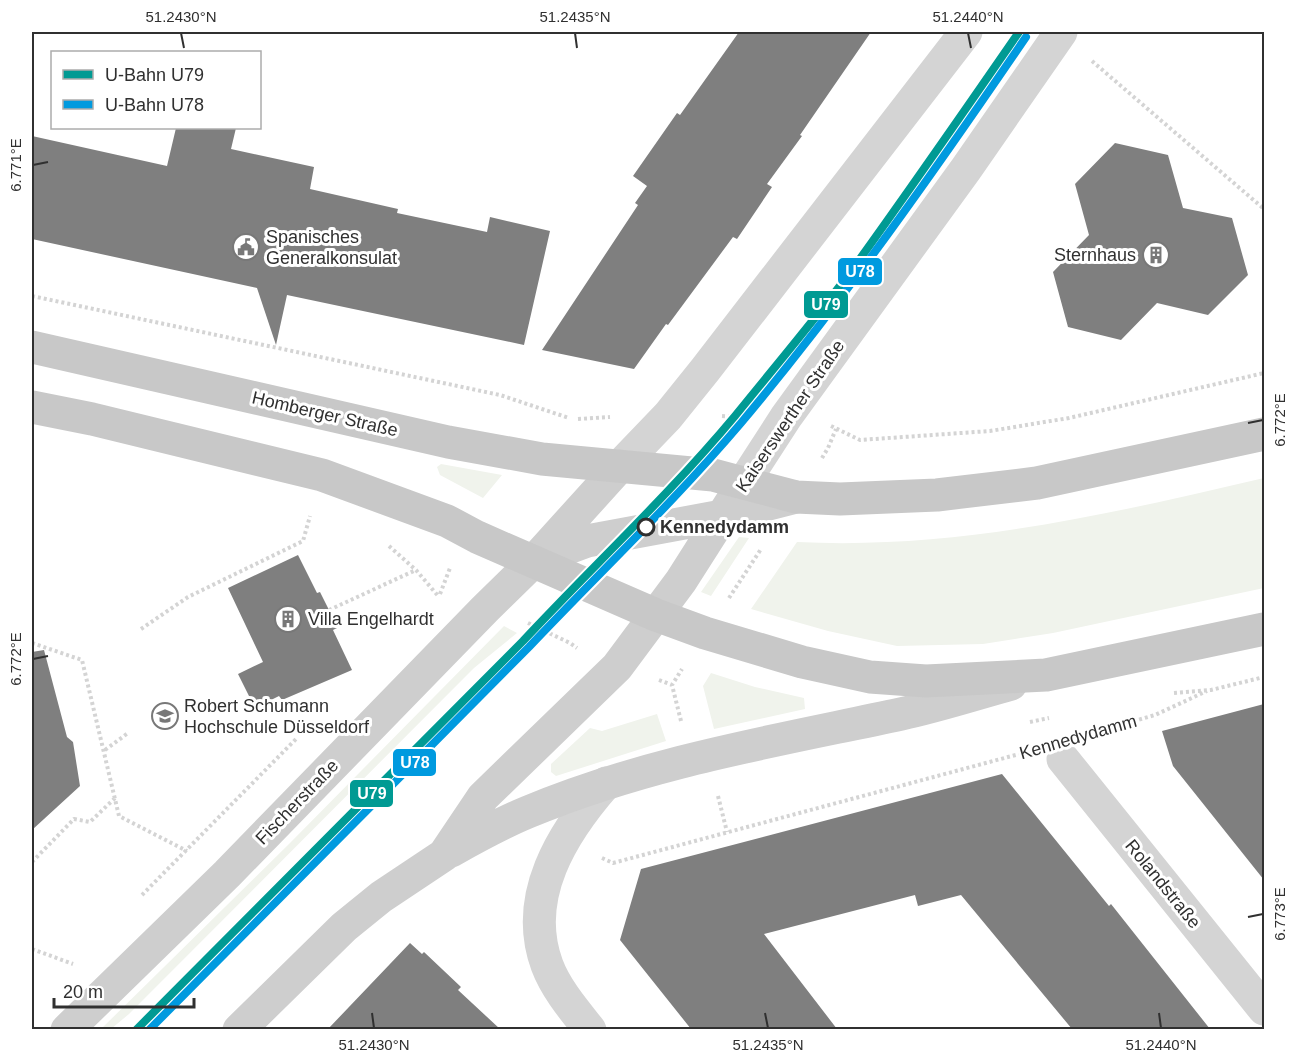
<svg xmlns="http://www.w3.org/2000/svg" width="1296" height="1061" font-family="Helvetica,sans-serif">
	<rect width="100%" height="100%" fill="#fff"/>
	<!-- green -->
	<path fill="#f0f3ec" d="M 441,464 L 502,475 L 483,498 L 440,475 L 437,467 Z
		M 1264,478 L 1264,588 L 1053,633 L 983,644 L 897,646 L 828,631 L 751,609 L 797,542 C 956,550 1110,514 1264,478 Z
		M 739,537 L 749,538 L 711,596 L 701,592 Z
		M 504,626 L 517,633 L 474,668 L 129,1014 L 111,1029 L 101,1029 L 290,843 Z
		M 711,673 L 755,687 L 804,698 L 805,709 L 714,729 L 703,686 Z
		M 657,714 L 666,741 L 556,776 L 551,772 L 551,764 L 590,728 L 602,731 Z"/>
	<!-- building -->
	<path fill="#7f7f7f" d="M 739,32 L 871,32 L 800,135 L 802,136 L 767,184 L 772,187 L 737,239 L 733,237 L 668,325 L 666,324 L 634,369 L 542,350 L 638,205 L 635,203 L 647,186 L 633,176 L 677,113 L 680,115 Z
		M 176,128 L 236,128 L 231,149 L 314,167 L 310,189 L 398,209 L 397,213 L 487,232 L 490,217 L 550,231 L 524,345 L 287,295 L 276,345 L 257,288 L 32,239 L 32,136 L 167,166 Z
		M 1115,143 L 1168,155 L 1183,208 L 1232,218 L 1248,275 L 1208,315 L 1157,303 L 1121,340 L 1068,327 L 1053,272 L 1089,235 L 1075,184 Z
		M 298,555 L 317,593 L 320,592 L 329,610 L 337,628 L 333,630 L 352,670 L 282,700 L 279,696 L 255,708 L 238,674 L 263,662 L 228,588 Z
		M 44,650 L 67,737 L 73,742 L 80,786 L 32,830 L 32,652 Z
		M 1264,704 L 1264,880 L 1173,766 L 1162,731 Z
		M 1002,774 L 1109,906 L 1111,904 L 1210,1029 L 1072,1029 L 961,895 L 918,906 L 915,895 L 764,934 L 837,1029 L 691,1029 L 620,940 L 641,869 Z
		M 410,943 L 422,954 L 424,952 L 461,987 L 458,990 L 500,1029 L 328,1029 Z"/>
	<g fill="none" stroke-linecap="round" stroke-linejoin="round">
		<!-- path -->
		<path stroke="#d4d4d4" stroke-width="4" stroke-dasharray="3 3" stroke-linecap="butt" d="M 1092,61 L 1264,209
			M 32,296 L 500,395 L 569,418
			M 722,416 L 738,417
			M 578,419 L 610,417
			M 831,426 L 860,440 L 990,431 L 1069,418 L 1264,373
			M 822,458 L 828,448 L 836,429
			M 389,546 L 416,570 L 439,597
			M 440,594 L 450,568
			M 729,598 L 761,549
			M 329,610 L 416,570
			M 528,623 L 570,643 L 577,648
			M 141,629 L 188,597 L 303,541 L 310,516
			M 32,643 L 82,660 L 119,816 L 187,851
			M 659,680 L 672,685
			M 1174,693 L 1211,690 L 1264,677
			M 681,721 L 672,685 L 682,669
			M 1030,722 L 1049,718
			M 1093,733 L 1155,715 L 1207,691
			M 105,750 L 128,733
			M 718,796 L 727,832
			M 602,858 L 613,863 L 1023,753
			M 32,862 L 74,819 L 90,822 L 115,798
			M 142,895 L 297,738
			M 32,949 L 73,964"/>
		<!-- minor -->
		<path stroke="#d4d4d4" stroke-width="33" d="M 1063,759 L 1264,1009
			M 590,1030 C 574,1010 556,989 547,965 C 522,897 562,833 606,783"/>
		<!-- tertiary -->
		<path stroke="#d4d4d4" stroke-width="33" d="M 620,466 L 668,416 L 705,370 L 966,32
			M 744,482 L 786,417 L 966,169 L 1061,32"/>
		<!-- secondary -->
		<path stroke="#cecece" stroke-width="33" d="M 541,558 L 587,541 L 722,516 L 796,497
			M 451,851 C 476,837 501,823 528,812 C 648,762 775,741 901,714 C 938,706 975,694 1011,684
			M 67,1030 L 227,874 L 485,609 L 534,561 L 620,466
			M 239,1030 L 344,927 L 381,897 L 444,855 L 483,797 L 617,667 L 681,581 L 744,482"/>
		<!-- primary -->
		<path stroke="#c8c8c8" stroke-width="33" d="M 32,347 L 448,442 L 542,459 L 713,475 L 796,497 L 840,499 L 937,495 L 1037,483 L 1264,434
			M 32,407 L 92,419 L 322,475 L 447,521 L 477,537 L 656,615 L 705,633 L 802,662 L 870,677 L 926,681 L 1046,675 L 1264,629"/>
		<defs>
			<path id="metro-1" d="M 136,1030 L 523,641 C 593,566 669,495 735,416 C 773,369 813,322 849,274 C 907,194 963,113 1019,32"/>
			<path id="metro-2" d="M 149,1030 L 529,647 C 600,572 674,502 741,423 C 844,300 936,169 1026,37"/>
		</defs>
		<!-- metro-1 casing -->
		<use href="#metro-1" stroke="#fff" stroke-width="12"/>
		<!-- metro-2 casing -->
		<use href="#metro-2" stroke="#fff" stroke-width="12"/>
		<!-- metro-1 -->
		<use href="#metro-1" stroke="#009a93" stroke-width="8"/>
		<!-- metro-2 -->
		<use href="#metro-2" stroke="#009adf" stroke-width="8"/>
	</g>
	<!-- ticks -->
	<path fill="none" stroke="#303030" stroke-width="2" d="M 181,33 L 184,48M 575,33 L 577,48M 968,33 L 971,48M 33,165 L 48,162M 1248,423 L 1263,420M 33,659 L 48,656M 1248,917 L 1263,914M 372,1013 L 374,1028M 765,1013 L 768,1028M 1159,1013 L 1161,1028"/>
	<!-- icons -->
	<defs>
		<symbol id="civic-ring" viewBox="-11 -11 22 22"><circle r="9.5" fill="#fff" stroke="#787878" stroke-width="1.5"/><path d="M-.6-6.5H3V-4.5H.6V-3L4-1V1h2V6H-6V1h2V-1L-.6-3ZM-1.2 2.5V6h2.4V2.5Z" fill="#787878"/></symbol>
		<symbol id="building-ring" viewBox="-11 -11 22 22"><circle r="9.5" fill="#fff" stroke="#787878" stroke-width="1.5"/><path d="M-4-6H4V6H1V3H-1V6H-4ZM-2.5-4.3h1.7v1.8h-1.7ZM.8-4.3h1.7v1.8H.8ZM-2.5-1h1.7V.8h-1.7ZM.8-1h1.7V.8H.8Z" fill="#787878"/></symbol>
		<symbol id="university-ring" viewBox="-11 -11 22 22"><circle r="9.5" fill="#fff" stroke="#787878" stroke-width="1.5"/><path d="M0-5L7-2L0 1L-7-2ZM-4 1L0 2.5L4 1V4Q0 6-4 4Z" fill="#787878"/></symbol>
	</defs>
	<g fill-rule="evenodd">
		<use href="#civic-ring" x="231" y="232" width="30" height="30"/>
		<use href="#building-ring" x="1141" y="240" width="30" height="30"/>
		<use href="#building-ring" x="273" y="604" width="30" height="30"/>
		<use href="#university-ring" x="150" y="701" width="30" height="30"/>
	</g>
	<!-- markers -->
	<circle fill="#fff" stroke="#303030" stroke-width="3" cx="646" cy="527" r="8"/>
	<g text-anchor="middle" stroke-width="6" stroke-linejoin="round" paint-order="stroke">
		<!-- poi labels -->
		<g font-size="18" fill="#303030" stroke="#fff" text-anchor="start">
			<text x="266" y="243">Spanisches<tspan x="266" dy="21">Generalkonsulat</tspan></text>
			<text x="1136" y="261" text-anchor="end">Sternhaus</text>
			<text x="308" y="625">Villa Engelhardt</text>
			<text x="184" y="712">Robert Schumann<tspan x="184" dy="21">Hochschule Düsseldorf</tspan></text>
		</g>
		<!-- street labels -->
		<g font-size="18" fill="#303030" stroke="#fff">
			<text transform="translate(325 414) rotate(13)" y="6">Homberger Straße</text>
			<text transform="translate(790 416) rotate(-56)" y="6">Kaiserswerther Straße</text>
			<text transform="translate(1078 737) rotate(-16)" y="6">Kennedydamm</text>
			<text transform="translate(297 802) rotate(-46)" y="6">Fischerstraße</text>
			<text transform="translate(1163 884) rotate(51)" y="6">Rolandstraße</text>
		</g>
		<!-- stop labels -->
		<g font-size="18" font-weight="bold" fill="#303030" stroke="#fff" text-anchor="start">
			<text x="660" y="533">Kennedydamm</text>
		</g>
	</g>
	<g stroke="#fff" stroke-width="2">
		<rect x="837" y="257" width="46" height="29" rx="6" fill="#009adf"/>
		<rect x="803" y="290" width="46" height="29" rx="6" fill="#009a93"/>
		<rect x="392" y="748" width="45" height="29" rx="6" fill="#009adf"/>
		<rect x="349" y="779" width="45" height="29" rx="6" fill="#009a93"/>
	</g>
	<g font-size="16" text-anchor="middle" font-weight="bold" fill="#fff">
		<text x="860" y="277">U78</text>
		<text x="826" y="310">U79</text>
		<text x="415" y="768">U78</text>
		<text x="372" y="799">U79</text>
	</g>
	<!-- border -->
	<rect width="1296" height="1061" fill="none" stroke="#ffffff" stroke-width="66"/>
	<!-- legend -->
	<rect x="51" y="51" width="210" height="78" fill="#ffffff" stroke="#acacac" stroke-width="1.5"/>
	<rect x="63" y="70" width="30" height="9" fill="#009a93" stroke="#acacac" stroke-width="1.5"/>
	<text x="105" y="81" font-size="18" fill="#303030">U-Bahn U79</text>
	<rect x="63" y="100" width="30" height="9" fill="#009adf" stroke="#acacac" stroke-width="1.5"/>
	<text x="105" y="111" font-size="18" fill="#303030">U-Bahn U78</text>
	<!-- scale -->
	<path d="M54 998v9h140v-9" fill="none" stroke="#303030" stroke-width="3"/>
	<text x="63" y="998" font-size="18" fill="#303030" stroke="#ffffff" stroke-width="4.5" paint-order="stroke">20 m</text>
	<rect x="33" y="33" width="1230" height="995" fill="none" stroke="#303030" stroke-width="2"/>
	<g font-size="15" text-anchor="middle" fill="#303030">
		<text x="181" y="22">51.2430°N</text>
		<text x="575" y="22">51.2435°N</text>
		<text x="968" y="22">51.2440°N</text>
		<text transform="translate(16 165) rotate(-90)" y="5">6.771°E</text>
		<text transform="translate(1280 420) rotate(-90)" y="5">6.772°E</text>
		<text transform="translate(16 659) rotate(-90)" y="5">6.772°E</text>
		<text transform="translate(1280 914) rotate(-90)" y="5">6.773°E</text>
		<text x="374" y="1050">51.2430°N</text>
		<text x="768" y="1050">51.2435°N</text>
		<text x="1161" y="1050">51.2440°N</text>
	</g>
</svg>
